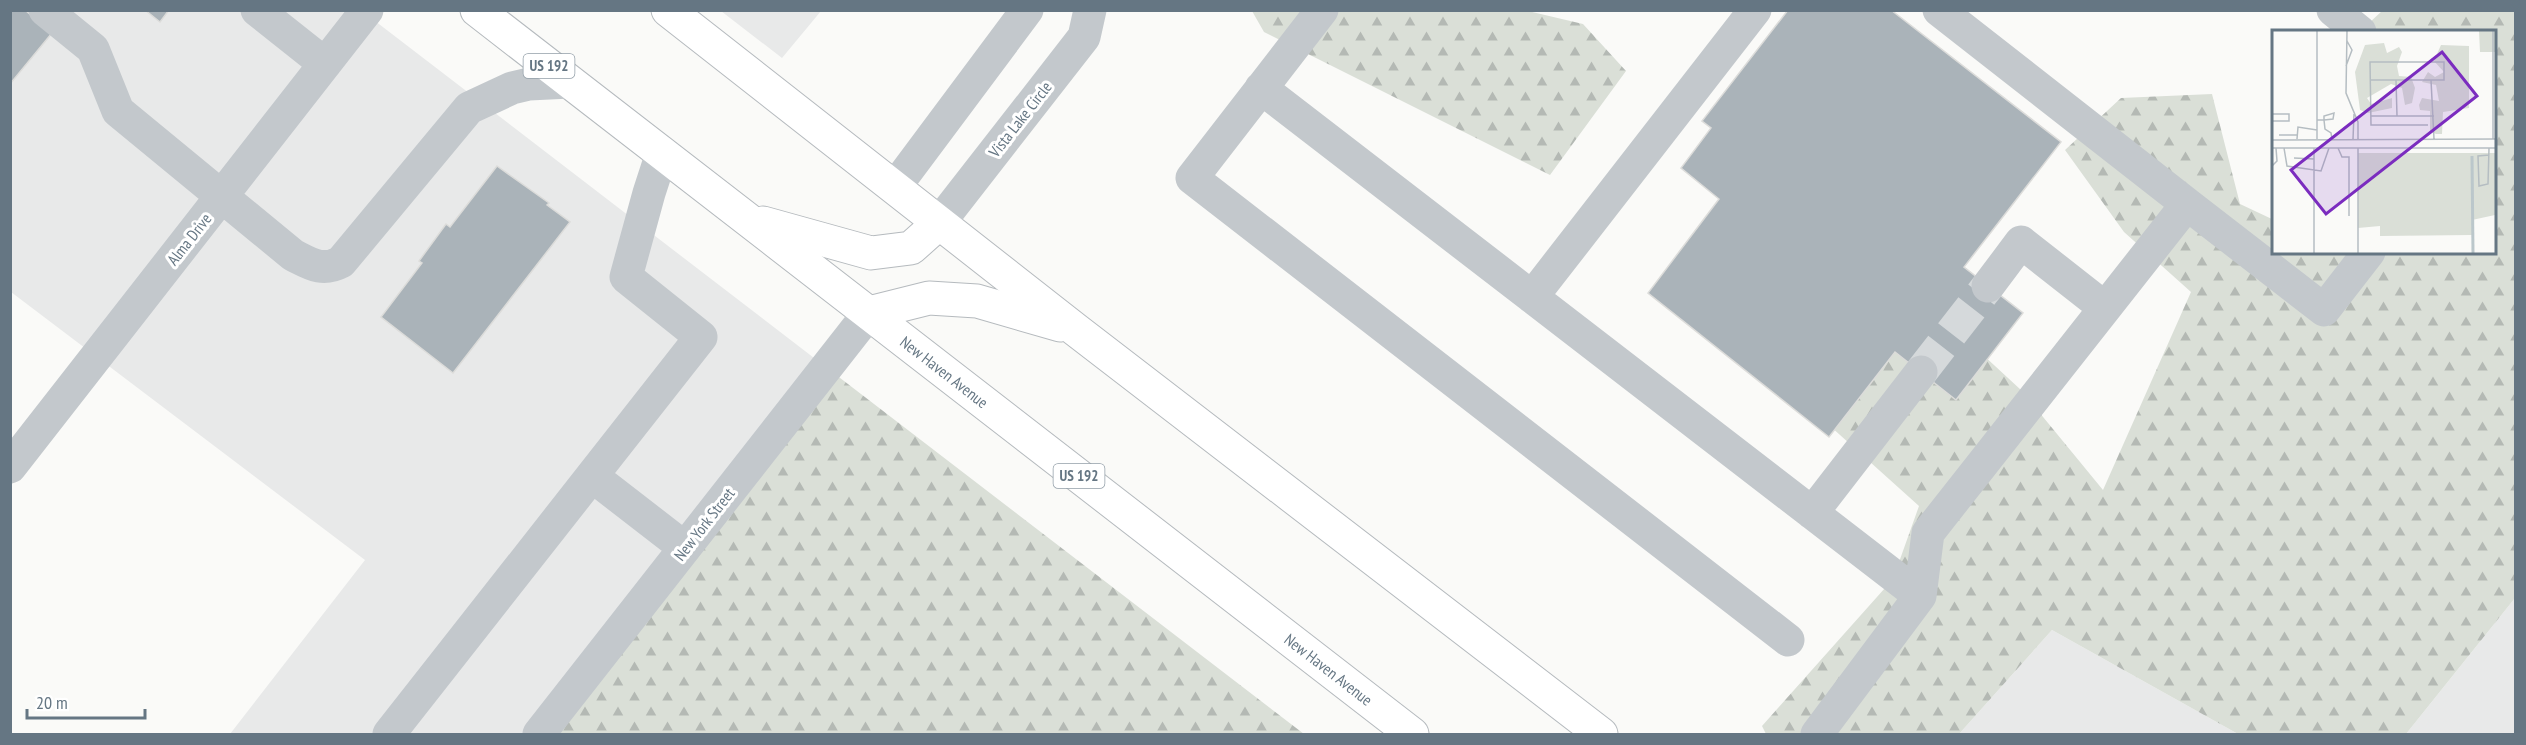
<svg xmlns="http://www.w3.org/2000/svg" width="2526" height="745" font-family="'PT Sans Narrow',sans-serif">
	<defs>
		<pattern id="forest-firs" width="22" height="20" patternUnits="userSpaceOnUse" patternTransform="scale(1.5)"><rect width="22" height="20" fill="#dadfd7"/><path d="M5 1l3.5 6h-7zM16 11l3.5 6h-7z" fill="#b4b9b4"/></pattern>
	</defs>
	<rect width="100%" height="100%" fill="#fafaf8"/>
	<!-- built -->
	<path fill="#e8e9e9" d="M 10,11 L 362,11 L 831,371 L 545,734 L 230,734 L 365,560 L 11,292 Z
		M 721,11 L 821,11 L 782,58 Z
		M 2515,598 L 2515,734 L 2406,734 Z
		M 2052,630 L 2238,734 L 1959,734 Z"/>
	<!-- forest -->
	<path fill="url(#forest-firs)" d="M 1252,11 L 1528,11 L 1583,24 L 1626,71 L 1550,175 L 1264,32 Z
		M 2382,11 L 2515,11 L 2515,598 L 2406,734 L 2238,734 L 2052,630 L 1959,734 L 1766,734 L 1762,726 L 1893,579 L 1919,506 L 1830,426 L 1853,363 L 1942,317 L 2021,390 L 2103,490 L 2191,292 L 2124,232 L 2065,150 L 2121,98 L 2212,94 L 2240,204 L 2274,220 L 2274,252 L 2494,252 L 2494,32 L 2371,31 L 2369,23 Z
		M 831,371 L 1304,734 L 545,734 Z"/>
	<!-- building -->
	<path fill="#aab3b9" stroke="#dcdcda" stroke-width="1.5" d="M 10,10 L 25,10 L 52,33 L 10,84 Z
		M 145,10 L 169,10 L 160,22 Z
		M 1788,10 L 1891,10 L 2061,142 L 1964,267 L 2023,313 L 1956,400 L 1895,352 L 1829,437 L 1648,293 L 1719,199 L 1681,168 L 1711,128 L 1702,121 Z
		M 497,166 L 549,203 L 547,205 L 570,222 L 453,373 L 381,317 L 422,263 L 419,261 L 446,224 L 450,227 Z"/>
	<g fill="none" stroke-linecap="round" stroke-linejoin="round">
		<!-- minor-tunnel -->
		<path stroke="#d5d9db" stroke-width="33" stroke-dasharray="33 16" stroke-linecap="butt" d="M 1921,372 L 1988,286"/>
		<defs>
			<g id="major">
				<path id="s1" d="M 477,10 L 1412,734"/>
				<path d="M 668,10 L 1076,330 L 1601,734"/>
				<path d="M 763,223 L 871,253 L 911,248 L 939,223"/>
				<path d="M 869,313 L 929,298 L 977,301 L 1060,325"/>
			</g>
		</defs>
		<!-- major casing -->
		<use href="#major" stroke="#b5babe" stroke-width="35"/>
		<!-- minor -->
		<path stroke="#c3c8cc" stroke-width="33" d="M 45,10 L 93,49 L 118,111 L 293,255 C 311,264 322,272 341,262 L 469,108 L 512,88 L 529,84 L 570,82
			M 257,10 L 325,64
			M 1322,10 L 1192,178 L 1788,640
			M 1939,10 L 2187,204
			M 2333,10 L 2360,32
			M 1261,88 L 1920,596
			M 895,187 L 1027,10
			M 939,223 L 1084,37 L 1090,10
			M 1988,286 L 2021,242 L 2105,308
			M 1532,297 L 1755,10
			M 10,467 L 367,10
			M 592,476 L 685,548
			M 1812,513 L 1921,372
			M 389,734 L 701,337 L 626,277 L 649,193 L 662,153
			M 539,734 L 869,313
			M 1817,734 L 1920,596 L 1928,533 L 2187,204 L 2324,310 L 2369,252"/>
		<!-- major -->
		<use href="#major" stroke="#fff" stroke-width="33"/>
	</g>
	<g text-anchor="middle" stroke-width="6" stroke-linejoin="round" paint-order="stroke">
		<!-- shield labels -->
		<g fill="#fff" stroke="#939fa8" stroke-width="1.5">
			<rect x="523.5" y="54" width="51" height="24" rx="4.5"/>
			<rect x="1053.5" y="464" width="51" height="24" rx="4.5"/>
		</g>
		<g font-size="15" font-weight="bold" fill="#657683">
			<text x="549" y="71">US 192</text>
			<text x="1079" y="481">US 192</text>
		</g>
		<!-- street labels -->
		<g font-size="16" fill="#657683" stroke="#fff">
			<text transform="translate(1020 119) rotate(-52)" y="6">Vista Lake Circle</text>
			<text transform="translate(189 239) rotate(-52)" y="6">Alma Drive</text>
			<text dy="6" stroke="none"><textPath href="#s1" startOffset="591">New Haven Avenue</textPath></text>
			<text transform="translate(704 524) rotate(-52)" y="6">New York Street</text>
			<text dy="6" stroke="none"><textPath href="#s1" startOffset="1077">New Haven Avenue</textPath></text>
		</g>
	</g>
	<!-- overview -->
	<g transform="translate(2272 30)">
		<rect width="224" height="224" fill="#fafaf8"/>
		<path d="M 207,1 L 223,1 L 223,52 L 223,22 L 208,22 Z" fill="#dadfd7"/>
		<path d="M 112,13 L 115,23 L 127,17 L 130,22 L 125,36 L 127,46 L 139,47 L 143,58 L 140,73 L 133,75 L 130,58 L 119,54 L 95,68 L 99,74 L 120,68 L 120,78 L 96,83 L 88,80 L 83,42 L 93,15 ZM 169,15 L 197,16 L 197,78 L 171,82 L 170,104 L 164,104 L 158,101 L 158,81 L 148,80 L 147,75 L 150,68 L 167,71 L 164,55 L 150,52 L 156,42 L 163,47 L 172,42 L 162,31 ZM 86,123 L 223,123 L 223,185 L 200,190 L 200,205 L 108,206 L 108,196 L 86,198 Z" fill="#dadfd7"/>
		<path fill="none" stroke="#bbc7cb" stroke-width="3" d="M 200,126 L 201,223"/>
		<path fill="none" stroke="#b5bdc2" stroke-width="1.5" d="M 75,1 L 74,63 L 86,92 L 86,109M 74,36 L 80,20 L 75,11M 99,50 L 159,50M 124,50 L 125,86M 0,84 L 17,84 L 17,91 L 0,91M 99,86 L 162,86M 45,90 L 52,90 L 61,89 L 62,83 L 52,86 L 52,90 L 53,99 L 59,103 L 60,109M 156,95 L 99,95 L 98,32 L 172,32 L 172,50 L 159,50 L 162,109M 7,105 L 26,105M 25,109 L 26,97 L 45,100M 45,109 L 45,1M 81,109 L 82,84M 221,109 L 221,1M 0,110 L 224,109M 0,118 L 224,118M 12,118 L 15,136 L 49,141 L 57,118M 66,118 L 70,127 L 77,127 L 77,186M 217,125 L 206,126 L 207,156 L 216,154 L 217,118M 22,128 L 42,129M 0,136 L 5,131 L 4,118M 42,223 L 42,118M 86,223 L 86,118"/>
		<path fill="#7b2cbf" fill-opacity="0.15" stroke="#7b2cbf" stroke-width="3" d="M 170,22 L 205,66 L 54,184 L 19,140 Z"/>
		<rect width="224" height="224" fill="none" stroke="#657683" stroke-width="3"/>
	</g>
	<!-- border -->
	<rect width="2526" height="745" fill="none" stroke="#657683" stroke-width="24"/>
	<!-- scale -->
	<path d="M27 709v9h118v-9" fill="none" stroke="#657683" stroke-width="3"/>
	<text x="36" y="709" font-size="18" fill="#657683" stroke="#ffffff" stroke-width="4.5" paint-order="stroke">20 m</text>
</svg>
